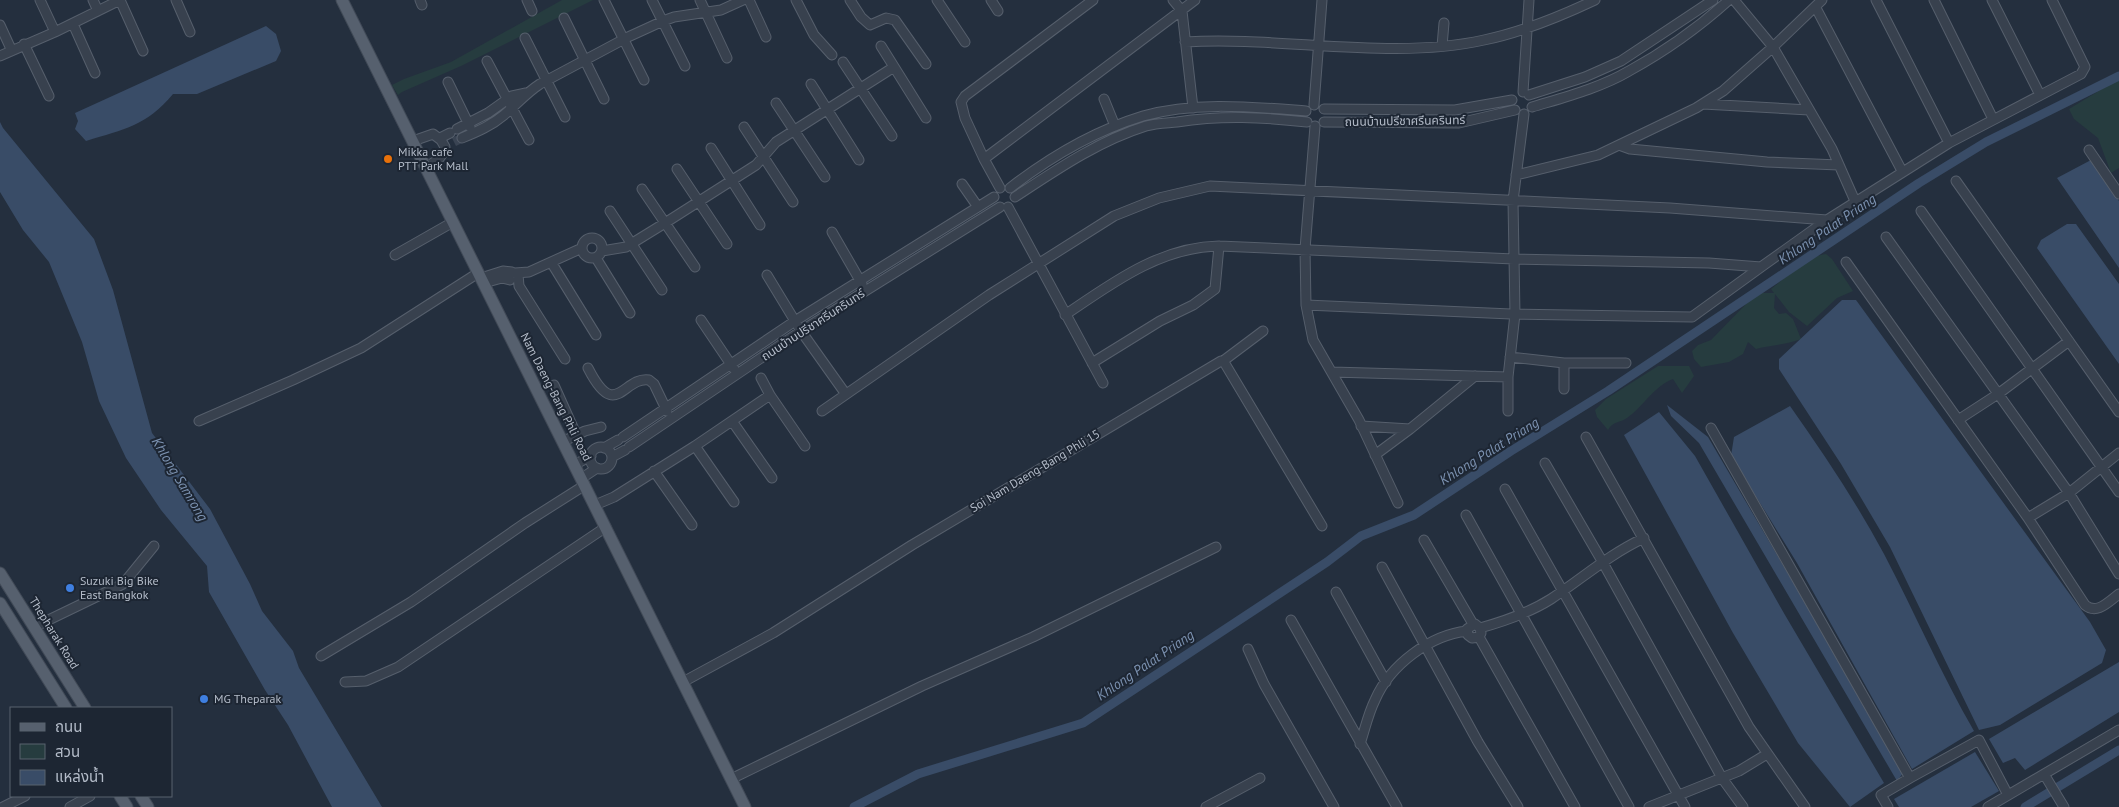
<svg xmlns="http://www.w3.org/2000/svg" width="2119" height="807" font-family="'PT Sans','Noto Sans Thai',sans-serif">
	<rect width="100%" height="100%" fill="#242f3e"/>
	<!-- green -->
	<path fill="#263c3f" d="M 562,0 L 593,0 L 461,66 L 402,92 L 398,95 L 392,85 L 404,79 L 451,62 Z
		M 2116,77 L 2119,77 L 2119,168 L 2111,173 L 2098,138 L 2074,119 L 2069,109 L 2107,86 Z
		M 1826,254 L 1832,259 L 1853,291 L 1837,298 L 1807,326 L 1789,312 L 1775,294 L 1774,308 L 1779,314 L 1786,313 L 1793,319 L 1801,339 C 1786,345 1771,345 1756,349 L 1748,342 L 1743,354 L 1729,362 L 1701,367 L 1694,359 L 1692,351 L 1698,345 L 1711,340 L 1749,301 L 1762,293 L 1774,293 L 1771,289 C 1788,276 1804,257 1826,254 Z
		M 1658,366 L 1689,366 L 1694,376 L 1682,393 L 1673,379 C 1654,386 1643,407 1627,418 C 1620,423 1613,421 1608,430 L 1597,417 L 1595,410 L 1606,399 Z"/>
	<!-- water -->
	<path fill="#394c67" d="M 266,26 L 276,34 L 281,51 L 276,61 L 197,94 L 173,94 C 146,126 125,129 86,141 L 75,129 L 78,121 L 75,113 Z
		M 0,122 L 3,128 L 94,239 L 113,290 L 152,433 L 210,509 L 250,584 L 262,611 L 293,651 L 299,668 L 382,807 L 332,807 L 288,725 L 265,690 L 209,592 L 207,566 L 161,510 L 126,458 L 99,401 L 82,342 L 49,262 L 23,230 L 0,192 Z
		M 2091,160 L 2119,201 L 2119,268 L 2057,178 Z
		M 2067,224 L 2076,224 L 2119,284 L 2119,364 L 2037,248 L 2041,240 Z
		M 1842,300 L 1856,300 L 2090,622 L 2106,650 L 2102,663 L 2000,725 L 1979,730 L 1890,547 L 1841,464 L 1779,369 L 1779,359 Z
		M 1667,405 L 1708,437 L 1904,772 L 1897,781 L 1699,443 L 1671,416 Z
		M 1790,406 C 1824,454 1856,502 1884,554 C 1915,613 1941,674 1974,731 L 1912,769 L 1797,563 L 1731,456 L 1734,437 Z
		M 1659,412 L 1695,456 L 1785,615 L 1884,783 L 1850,807 L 1798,743 L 1733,633 L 1624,435 Z
		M 2119,662 L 2119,712 L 2025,770 L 2015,758 L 2003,763 L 1989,739 Z
		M 1975,752 L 1999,791 L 1971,807 L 1899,807 L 1894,799 Z"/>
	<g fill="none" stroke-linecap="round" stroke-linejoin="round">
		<!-- canal -->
		<path stroke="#394c67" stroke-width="9" d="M 854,807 L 918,774 L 1083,723 L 1327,562 L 1361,536 L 1414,515 L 1511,451 L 1608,391 L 1919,183 L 1986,142 L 2119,76
			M 2025,807 L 2119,750"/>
		<!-- minor-tunnel -->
		<path stroke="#3a4453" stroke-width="9" stroke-dasharray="9 4.5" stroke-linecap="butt" d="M 454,142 L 462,138"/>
		<defs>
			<path id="minor" d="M 40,0 L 55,32
				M 93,0 L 98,11
				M 120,0 L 143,51
				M 176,0 L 190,32
				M 420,0 L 422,5
				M 527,0 L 532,11
				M 604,0 L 644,80
				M 652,0 L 685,66
				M 700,0 L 727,58
				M 749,0 L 766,37
				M 796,0 L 814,35 L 832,55
				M 850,0 L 861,17 L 870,25 L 886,18 L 895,20 L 926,64
				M 937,0 L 965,42
				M 991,0 L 998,11
				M 1173,0 L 1182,11 L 1193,108
				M 1734,0 L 1773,47 L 1832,149 L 1855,201
				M 1876,0 L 1949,143
				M 1934,0 L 1993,119
				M 1992,0 L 2040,95
				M 1816,8 L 1902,171
				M 564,18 L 604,99
				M 73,24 L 95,73
				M 0,25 L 11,49
				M 525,38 L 565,117
				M 1185,42 C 1283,36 1389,61 1484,40 C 1523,32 1559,17 1595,0
				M 24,44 L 49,96
				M 881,46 L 926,118
				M 1442,46 L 1444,23
				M 0,56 L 55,32 L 120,0
				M 487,61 L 529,140
				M 843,62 L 892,136
				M 448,82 L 470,127
				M 811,84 L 859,160
				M 1523,92 L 1529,0
				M 1529,95 L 1585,77 L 1621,61 L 1713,0
				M 1104,99 L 1115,126
				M 776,103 L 825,177
				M 1703,104 L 1809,110
				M 1314,105 L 1322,0
				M 1532,107 C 1565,97 1600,88 1629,71 C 1664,52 1699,27 1729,0
				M 1324,109 L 1455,110 L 1512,100
				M 1324,122 L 1459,123 L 1515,110
				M 744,127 L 793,202
				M 457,129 L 488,113 L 512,96 L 526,93
				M 440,138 L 450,133
				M 462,138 C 477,132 491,126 504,115 C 516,105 526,93 540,84 L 628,37 L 663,21 L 674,17 L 721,10 L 743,0
				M 413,141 L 433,134 L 441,140 L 445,147 L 444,152 L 438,160 L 426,167
				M 1619,145 L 1630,149 L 1767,162 L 1839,165
				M 711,148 L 760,225
				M 2089,150 L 2119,194
				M 984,159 L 965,118 L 961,102 L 965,96 L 1093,0
				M 677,169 L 727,244
				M 1516,175 L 1598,155 L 1696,108 L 1723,91 L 1773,47 L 1822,0
				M 1956,181 L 2119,412
				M 962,184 L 978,207
				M 1000,188 L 984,159 L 1195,0
				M 1010,188 C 1050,157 1094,131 1143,116 C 1195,101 1253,107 1306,111
				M 642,189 L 695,267
				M 1015,197 C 1056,170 1098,141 1146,126 C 1156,123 1167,123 1177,122 C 1222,115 1262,117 1307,122
				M 1008,207 L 1103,383
				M 610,211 L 662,290
				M 1921,211 L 2119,492
				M 832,232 L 862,284
				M 1886,237 L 2069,493 L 2119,574
				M582 248a10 10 0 1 1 20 0a10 10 0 1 1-20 0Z
				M 602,251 L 626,247 L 665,223 L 756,165 L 776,142 L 894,67
				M 395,255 L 453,222
				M 596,258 L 630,313
				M 551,262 L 596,335
				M 1846,262 L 2028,518 L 2085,605 C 2097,615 2108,602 2119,594
				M 515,273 L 529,272 L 582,248
				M 518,274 L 519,286 L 565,359
				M 767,275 L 801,331 L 845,393
				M 481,278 L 503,271 L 512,272
				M 491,281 L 502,278 L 510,280
				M 1306,305 L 1305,249 L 1315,126
				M 1065,315 C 1112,283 1160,247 1219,246 L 1514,259 L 1709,263 L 1761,267 L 1827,220
				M 701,320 L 734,369
				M 1510,357 L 1564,363 L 1626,363
				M 1223,361 L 1263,331
				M 1092,363 L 1160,321 L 1193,305 L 1215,289 L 1219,246
				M 588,368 C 616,423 623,376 649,380 L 654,384 L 667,411
				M 1332,372 L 1508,377 L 1508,411
				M 1508,377 L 1515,314 L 1513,201 L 1524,114
				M 761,378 L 770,395 L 805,446
				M 554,385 L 576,434
				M 1564,389 L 1564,363
				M 822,411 L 989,295 L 1114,216 L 1159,198 L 1210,186 L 1670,208 L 1827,220 L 1949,143 L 2081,74 L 2085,67 L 2052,0
				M 1958,420 L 1998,394 L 2069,341
				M 199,421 L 293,380 L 361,348 L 478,273
				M 732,421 L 772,478
				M 1361,426 L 1410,429 L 1475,376
				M 1711,428 L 1910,778 L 1881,795 L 1888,807
				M 623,437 L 795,321 L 994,197
				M 1586,437 L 1749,727 L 1805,807
				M 564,441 L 585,431 L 601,427
				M 695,446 L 734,502
				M 629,447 L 801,331 L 1000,207
				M590 458a11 11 0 1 1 22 0a11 11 0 1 1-22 0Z
				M 604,448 L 618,440
				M 1375,455 L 1410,429
				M 612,457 L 625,450
				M 1545,463 L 1602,561 L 1722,778 L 1743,807
				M 576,464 L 591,456
				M 654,471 L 692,525
				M 582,478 L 597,468
				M 1505,489 L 1685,807
				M 1398,503 L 1359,420 L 1313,340 L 1306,305 L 1511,314 L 1692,317 L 1761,267
				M 595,505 L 614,497 L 695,446 L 770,395
				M 1466,515 L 1629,807
				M 2028,518 L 2069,493 L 2119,453
				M 1424,540 L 1473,624
				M 1382,567 L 1478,742 L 1518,807
				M 1336,592 L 1386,682
				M 1291,620 L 1397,807
				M 34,627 L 123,584 L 154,546
				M 1480,628 L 1481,633 L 1479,637 L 1472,638 L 1468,635 L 1467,629 L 1475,624 L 1480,628 C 1505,621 1529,613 1551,599 C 1583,578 1608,555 1644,538
				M 1479,637 L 1575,807
				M 1248,649 L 1264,684 L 1334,807
				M 321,656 L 411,602 L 525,523 L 585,485
				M 345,682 L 366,681 L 398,667 L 606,527
				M 683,682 L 773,633 L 912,545 L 1221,361 L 1224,362 L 1322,526
				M 1360,744 C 1365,729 1368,714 1375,700 C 1390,665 1430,635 1467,631
				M 2044,774 L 2064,807
				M 1910,778 L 1979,740 L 2008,795
				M 731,779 L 922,686 L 1033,637 L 1216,547
				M 3,807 L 25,796
				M 70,807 L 90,796
				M 1206,807 L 1260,778
				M 1649,807 L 1739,771 L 1767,754
				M 1988,807 L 2119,730"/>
			<path id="major" d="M 342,0 L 745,807
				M 0,573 L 85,708
				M 0,603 L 66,708
				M 120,796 L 127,807
				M 141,796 L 148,807"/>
		</defs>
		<!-- minor casing -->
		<use href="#minor" stroke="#565f6c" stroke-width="11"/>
		<!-- major casing -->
		<use href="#major" stroke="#414a57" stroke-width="13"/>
		<!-- minor -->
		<use href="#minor" stroke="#38414e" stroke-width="9"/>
		<!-- major -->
		<use href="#major" stroke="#56606e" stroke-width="11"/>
	</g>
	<!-- markers -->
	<circle fill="#e8710a" stroke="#1d2633" stroke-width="2" cx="388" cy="159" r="5"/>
	<g fill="#3f7fe0" stroke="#1d2633" stroke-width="2">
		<circle cx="70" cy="588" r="5"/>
		<circle cx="204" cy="699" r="5"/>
	</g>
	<g text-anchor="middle" stroke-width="4" stroke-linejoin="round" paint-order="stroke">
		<!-- street labels -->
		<g font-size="12" fill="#b4bcc9" stroke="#1d2633">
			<text transform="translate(1405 121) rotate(-1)" y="4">ถนนบ้านปรีชาศรีนครินทร์</text>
			<text transform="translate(813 325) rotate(-33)" y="4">ถนนบ้านปรีชาศรีนครินทร์</text>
			<text transform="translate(556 397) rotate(63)" y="4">Nam Daeng-Bang Phli Road</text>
			<text transform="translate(1035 471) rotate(-31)" y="4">Soi Nam Daeng-Bang Phli 15</text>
			<text transform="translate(54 633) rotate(58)" y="4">Thepharak Road</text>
		</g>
		<!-- poi labels -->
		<g font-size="12" fill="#b4bcc9" stroke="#1d2633" text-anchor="start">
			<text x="398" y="156">Mikka cafe<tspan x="398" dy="14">PTT Park Mall</tspan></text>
			<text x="80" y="585">Suzuki Big Bike<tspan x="80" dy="14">East Bangkok</tspan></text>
			<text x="214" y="703">MG Theparak</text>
		</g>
		<!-- water labels -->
		<g font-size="14" font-style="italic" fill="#7c92b1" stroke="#1d2633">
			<text transform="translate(1827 229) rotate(-34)" y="5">Khlong Palat Priang</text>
			<text transform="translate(1489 451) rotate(-32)" y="5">Khlong Palat Priang</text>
			<text transform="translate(180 479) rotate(59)" y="5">Khlong Samrong</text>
			<text transform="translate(1145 665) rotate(-34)" y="5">Khlong Palat Priang</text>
		</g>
	</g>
	<!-- legend -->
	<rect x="10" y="707" width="162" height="90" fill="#1d2633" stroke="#59626f"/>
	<rect x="20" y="723" width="25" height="8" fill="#56606e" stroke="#59626f"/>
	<text x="55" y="732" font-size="15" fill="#b4bcc9">ถนน</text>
	<rect x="20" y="744" width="25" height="15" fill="#263c3f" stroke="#59626f"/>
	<text x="55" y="757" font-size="15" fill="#b4bcc9">สวน</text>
	<rect x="20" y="770" width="25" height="15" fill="#394c67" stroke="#59626f"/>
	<text x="55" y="782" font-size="15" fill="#b4bcc9">แหล่งน้ำ</text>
</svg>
